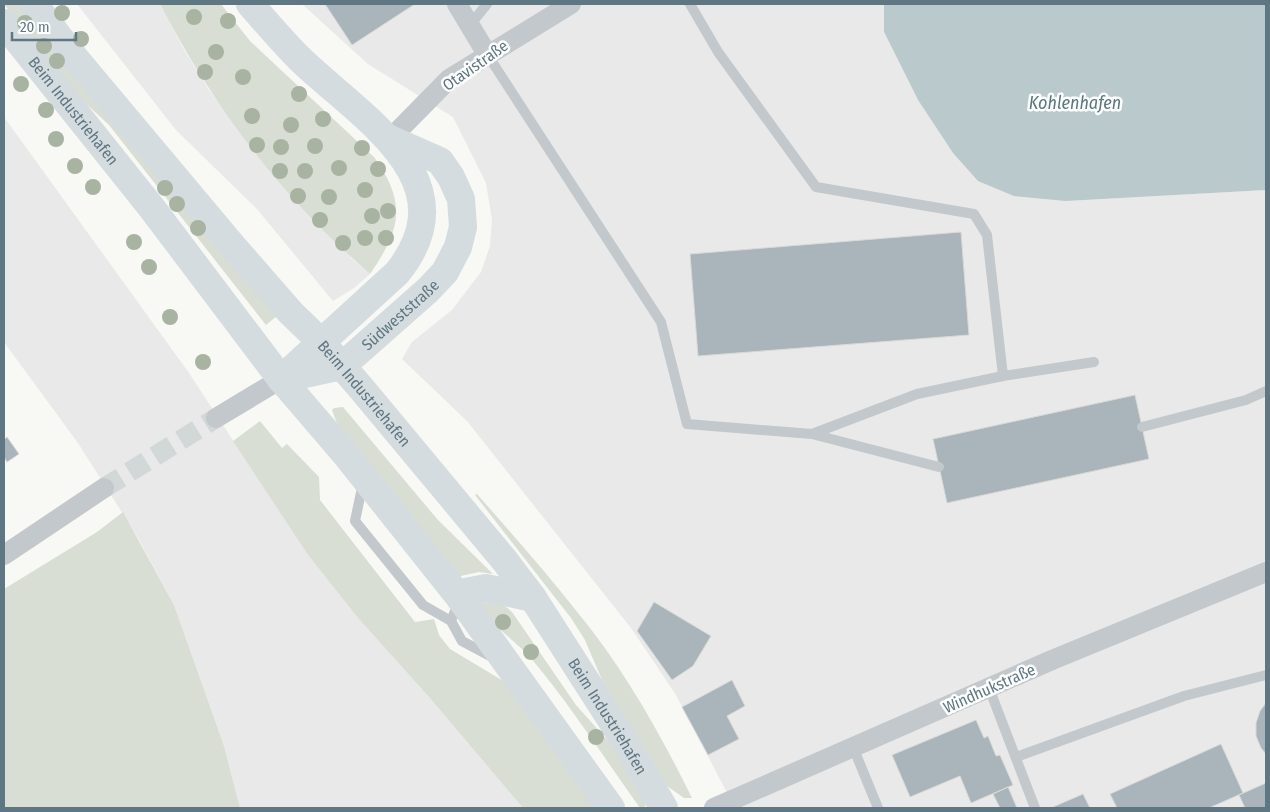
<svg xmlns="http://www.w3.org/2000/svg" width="1270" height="812" font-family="'Fira Sans Condensed',sans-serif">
	<rect width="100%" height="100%" fill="#f8f8f4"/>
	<!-- built -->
	<path fill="#e8e9e8" d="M 77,4 L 160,4 L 183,48 L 209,90 L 266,165 L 352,259 L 370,274 L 354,288 L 333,301 L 257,209 L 176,130 Z
		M 302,4 L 884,4 L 884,32 L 918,100 L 953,153 L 1066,201 L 1266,190 L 1266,808 L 735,808 L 676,695 L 631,628 L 467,421 L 402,359 L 412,342 L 452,310 L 481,272 L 490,246 L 492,220 L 486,183 L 453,117 L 368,64 Z
		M 4,117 L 189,373 L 308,555 L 358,618 L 429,697 L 523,808 L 240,808 L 224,746 L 174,605 L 137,536 L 78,443 L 4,342 Z"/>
	<!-- green -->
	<path fill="#d8ded3" d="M 4,4 L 19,4 L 91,95 L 277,316 L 266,325 L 109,125 L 68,87 Z
		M 160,4 L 221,4 L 250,41 L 374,157 C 407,203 401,229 370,274 C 283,199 212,105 160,4 Z
		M 343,407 L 438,520 L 493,574 L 479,572 L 456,577 L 338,426 L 332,410 L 334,408 Z
		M 260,421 L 282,448 L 287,444 L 319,477 L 320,500 L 415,622 L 434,619 L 439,635 L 450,649 L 505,682 L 596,808 L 523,808 L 429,697 L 358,618 L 308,555 L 233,441 Z
		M 477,494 C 511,533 546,572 578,613 C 624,669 660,733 692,798 L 684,798 L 667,786 L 602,680 L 585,640 L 571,618 L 475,495 Z
		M 123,512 L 174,605 L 224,746 L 240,808 L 4,808 L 4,589 L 97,532 Z
		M 480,602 L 501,603 L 512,612 L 576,705 L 609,742 L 643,797 L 646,806 L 640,808 C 605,759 573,709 535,663 C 517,640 491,628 480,602 Z"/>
	<!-- water -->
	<path fill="#bac9cc" d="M 884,4 L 1266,4 L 1266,190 L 1066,201 L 1014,196 L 978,181 L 953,153 L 918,100 L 884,32 Z"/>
	<!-- building -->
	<path fill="#a9b5ba" stroke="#d9d9d7" d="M 325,4 L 415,4 L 352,45 Z
		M 961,232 L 969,335 L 698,356 L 690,254 Z
		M 1135,395 L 1149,459 L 947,503 L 933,439 Z
		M 7,437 L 19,454 L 7,462 L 4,457 L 4,440 Z
		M 654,602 L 711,636 L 693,666 L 672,680 L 637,631 Z
		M 732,680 L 745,706 L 727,716 L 739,739 L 708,755 L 682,707 Z
		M 1266,703 L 1266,754 L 1261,748 L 1256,736 L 1256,723 L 1260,711 Z
		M 976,720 L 984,738 L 988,736 L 996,756 L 1000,755 L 1013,785 L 971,803 L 960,776 L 910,797 L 892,755 Z
		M 1221,744 L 1243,793 L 1209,808 L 1117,808 L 1110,794 Z
		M 1266,783 L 1266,808 L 1245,808 L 1239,795 Z
		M 1008,787 L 1017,808 L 1000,808 L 993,794 Z
		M 1083,794 L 1090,808 L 1054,808 L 1053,807 Z"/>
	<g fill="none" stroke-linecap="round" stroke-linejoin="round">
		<!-- street-tunnel -->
		<path stroke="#d2d8d8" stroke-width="20" stroke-dasharray="20 10" stroke-linecap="butt" d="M 104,488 L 216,418"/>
		<!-- lane -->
		<path stroke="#c2c8cb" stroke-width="10" d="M 690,4 L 718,52 L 816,187 L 974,214 L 987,235 L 1003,376
			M 470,25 L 487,4
			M 487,54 L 661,322 L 687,424 L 812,434 L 917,394 L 1003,376 L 1094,362
			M 1142,427 L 1246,400 L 1266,391
			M 812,434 L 939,467
			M 363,483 L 355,521 L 423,605 L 451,621
			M 459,601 L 451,621 L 462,641 L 494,658
			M 989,688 L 1035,808
			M 853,747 L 878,808
			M 1016,757 L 1184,696 L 1266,675"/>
		<!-- street -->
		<path stroke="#c2c8cb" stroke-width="20" d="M 457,4 L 487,54
			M 390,139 L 449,79 L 571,4
			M 216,418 L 281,379
			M 4,555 L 104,488
			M 714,808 L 1052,660 L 1266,572"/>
		<!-- secondary -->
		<g stroke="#d5dcdf" stroke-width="28">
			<path d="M 250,4 C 266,22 282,41 299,58 C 358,116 473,179 397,273 L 281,379"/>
			<path id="s1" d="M 281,379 L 342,366 L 428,290 L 445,272 L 458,247 L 463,227 L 461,199 L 451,177 L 440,161 L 390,139"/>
		</g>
		<!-- primary -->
		<g stroke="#d5dcdf" stroke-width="28">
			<path id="s2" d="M 34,4 L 74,57 L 230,243 L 291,313 L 320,341 L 361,388 L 505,561 L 533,598 L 622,737 L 664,808"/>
			<path id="s3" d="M 4,23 L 151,207 L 281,379 L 347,456 L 460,598 L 611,808"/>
			<path d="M 460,598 L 465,592 L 486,588 L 533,598"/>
		</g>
	</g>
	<!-- trees -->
	<g fill="#a8b3a2">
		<circle cx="62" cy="13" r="8"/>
		<circle cx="194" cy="17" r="8"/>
		<circle cx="228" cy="21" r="8"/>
		<circle cx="25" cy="23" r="8"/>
		<circle cx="81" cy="39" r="8"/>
		<circle cx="44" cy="46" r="8"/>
		<circle cx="216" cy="52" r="8"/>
		<circle cx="57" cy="61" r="8"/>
		<circle cx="205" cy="72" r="8"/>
		<circle cx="243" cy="77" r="8"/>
		<circle cx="21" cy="84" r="8"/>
		<circle cx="299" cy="94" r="8"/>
		<circle cx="46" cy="110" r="8"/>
		<circle cx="252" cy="116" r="8"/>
		<circle cx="323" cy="119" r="8"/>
		<circle cx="291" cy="125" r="8"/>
		<circle cx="56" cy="139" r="8"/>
		<circle cx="257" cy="145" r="8"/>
		<circle cx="315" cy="146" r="8"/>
		<circle cx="281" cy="147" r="8"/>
		<circle cx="362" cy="148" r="8"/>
		<circle cx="75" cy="166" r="8"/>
		<circle cx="339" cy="168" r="8"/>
		<circle cx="378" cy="169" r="8"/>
		<circle cx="280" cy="171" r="8"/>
		<circle cx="305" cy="171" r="8"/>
		<circle cx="93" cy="187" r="8"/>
		<circle cx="165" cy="188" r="8"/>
		<circle cx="365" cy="190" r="8"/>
		<circle cx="298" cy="196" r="8"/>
		<circle cx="329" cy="197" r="8"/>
		<circle cx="177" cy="204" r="8"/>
		<circle cx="388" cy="211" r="8"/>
		<circle cx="372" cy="216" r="8"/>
		<circle cx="320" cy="220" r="8"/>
		<circle cx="198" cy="228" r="8"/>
		<circle cx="365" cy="238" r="8"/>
		<circle cx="386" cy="238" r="8"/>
		<circle cx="134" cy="242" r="8"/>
		<circle cx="343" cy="243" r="8"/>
		<circle cx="149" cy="267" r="8"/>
		<circle cx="170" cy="317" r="8"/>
		<circle cx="203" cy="362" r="8"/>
		<circle cx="503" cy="622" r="8"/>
		<circle cx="531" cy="652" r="8"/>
		<circle cx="596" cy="737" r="8"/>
	</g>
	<g text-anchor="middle" stroke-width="5" stroke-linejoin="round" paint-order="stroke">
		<!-- street labels -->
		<g font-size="16" fill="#5f7783" stroke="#fff">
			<text transform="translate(475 65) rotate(-35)" y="6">Otavistraße</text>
			<text dy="6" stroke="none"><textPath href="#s3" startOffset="112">Beim Industriehafen</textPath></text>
			<text dy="6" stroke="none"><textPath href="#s1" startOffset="140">Südweststraße</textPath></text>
			<text dy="6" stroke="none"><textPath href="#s2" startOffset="511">Beim Industriehafen</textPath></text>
			<text transform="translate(989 688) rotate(-24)" y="6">Windhukstraße</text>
			<text dy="6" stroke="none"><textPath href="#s2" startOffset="916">Beim Industriehafen</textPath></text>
		</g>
		<!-- water labels -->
		<g font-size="18" font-style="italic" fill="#5a777d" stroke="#fff">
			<text x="1075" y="109">Kohlenhafen</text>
		</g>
	</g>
	<!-- border -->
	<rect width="1270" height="812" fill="none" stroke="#5f7783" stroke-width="10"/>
	<!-- scale -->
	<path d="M12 32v8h64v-8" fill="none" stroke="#5f7783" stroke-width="2.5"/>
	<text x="20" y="32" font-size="15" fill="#5f7783" stroke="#ffffff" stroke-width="4" paint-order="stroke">20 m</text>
</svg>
